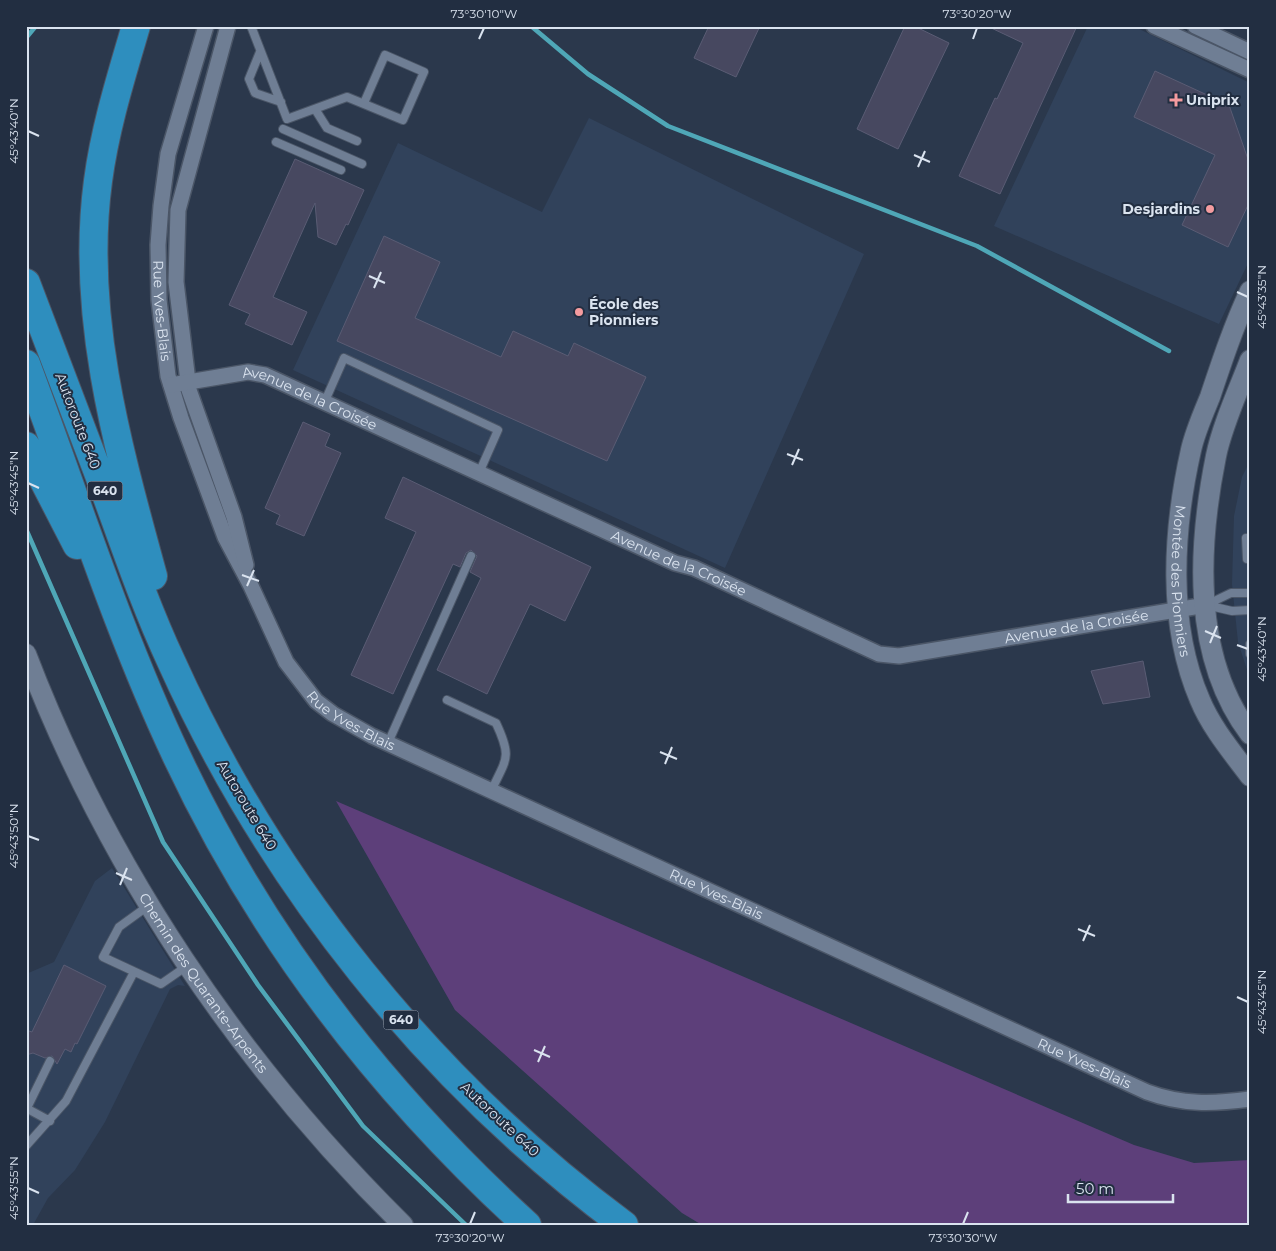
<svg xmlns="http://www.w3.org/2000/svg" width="1276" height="1251" font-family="Montserrat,sans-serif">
	<rect width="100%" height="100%" fill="#2b384c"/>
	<!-- built -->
	<path fill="#31425b" d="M 1088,26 L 1133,26 L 1250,83 L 1250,259 L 1219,324 L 994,226 Z
		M 589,118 L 864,254 L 725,568 L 293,370 L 398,143 L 542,212 Z
		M 1250,461 L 1250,679 L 1238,642 L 1232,584 L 1234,516 L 1242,477 Z
		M 112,868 L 185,986 L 178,985 L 170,989 L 105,1122 L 75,1170 L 48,1198 L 33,1225 L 26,1225 L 26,974 L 54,962 L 95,881 Z"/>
	<!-- green -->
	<path fill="#5d3f7a" d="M 336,801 L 1134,1145 L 1194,1163 L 1250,1160 L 1250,1225 L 702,1225 L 682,1213 L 455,1010 Z"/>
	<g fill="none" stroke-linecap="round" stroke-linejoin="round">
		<!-- stream -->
		<path stroke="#4fa7b7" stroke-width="4.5" d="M 531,26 L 588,74 L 668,126 L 977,246 L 1169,351
			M 26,38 L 36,26
			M 26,529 L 163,842 L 258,985 L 363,1126 L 466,1225"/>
	</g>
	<!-- building -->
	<path fill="#474860" stroke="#5a5c74" d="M 709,26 L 760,26 L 736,77 L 694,58 Z
		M 905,26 L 914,26 L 949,43 L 898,149 L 857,129 Z
		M 987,26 L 1077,26 L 1000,194 L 959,176 L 995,98 L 997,99 L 1023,43 Z
		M 1155,71 L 1229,105 L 1250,165 L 1250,201 L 1228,247 L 1182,225 L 1215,155 L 1134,117 Z
		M 295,159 L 364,190 L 348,225 L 346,224 L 336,245 L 318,237 L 315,203 L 273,297 L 307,312 L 292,345 L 245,324 L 250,314 L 229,305 Z
		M 384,236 L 440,262 L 415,318 L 501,357 L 513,331 L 568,356 L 574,343 L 646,377 L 607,461 L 337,341 Z
		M 303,422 L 330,434 L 325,446 L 341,453 L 304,536 L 276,524 L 280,515 L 265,508 Z
		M 403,477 L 591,567 L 565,621 L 530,604 L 487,694 L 437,670 L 481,578 L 470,572 L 477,556 L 471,550 L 466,553 L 460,567 L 453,564 L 393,694 L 351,675 L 416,532 L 385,518 Z
		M 1143,661 L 1150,697 L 1103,704 L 1091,671 Z
		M 64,965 L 106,986 L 77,1044 L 75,1043 L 71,1052 L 65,1049 L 57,1064 L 52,1056 L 45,1058 L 33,1053 L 26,1055 L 26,1030 L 32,1032 Z"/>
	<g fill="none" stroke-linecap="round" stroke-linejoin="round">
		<defs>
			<path id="service" d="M 251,26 L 287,119 L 347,97 L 403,120 L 424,72 L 385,55 L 364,103
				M 260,52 L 249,79 L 255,93 L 281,102
				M 315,109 L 327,128 L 357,141
				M 283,129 L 362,164
				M 276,142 L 341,170
				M 325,401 L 344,358 L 498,430 L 479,473
				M 1247,559 L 1246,538 L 1250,538
				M 1206,605 L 1231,593 L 1250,593
				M 1206,605 L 1232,611 L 1250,610
				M 1250,644 L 1250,654
				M 447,700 L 496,723 C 512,757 507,758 491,791
				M 388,743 L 471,556
				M 148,906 L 119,927 L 103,957 L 161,984 L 187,966
				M 26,1108 L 50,1121
				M 27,1108 L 50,1061
				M 26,1146 L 66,1101 L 134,972"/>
			<g id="minor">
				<path id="s1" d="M 206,26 L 168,154 L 161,206 L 158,245 L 159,300 L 168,376 L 181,418 L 225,537 L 251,586 L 286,662 L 316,701 L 333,714 L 372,736 L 1147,1092 C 1182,1105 1213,1104 1250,1099"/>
				<path d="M 228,26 L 178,210 L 176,282 L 189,390 L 234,517 L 246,565"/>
				<path d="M 1154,26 L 1250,70"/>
				<path d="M 1195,26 L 1250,52"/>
				<path id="s2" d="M 171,385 L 248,372 L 265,375 L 675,563 L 694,568 L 879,654 L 899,656 L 1206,605"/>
			</g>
			<g id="tertiary">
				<path id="s3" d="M 1250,291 C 1234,325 1222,361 1210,397 C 1203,414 1195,432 1191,450 C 1173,530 1167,624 1200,700 C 1211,727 1232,752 1250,776"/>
				<path d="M 1250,360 C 1239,389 1222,426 1216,456 C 1198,546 1191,656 1250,734"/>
				<path id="s4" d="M 26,654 C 108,869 239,1063 403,1225"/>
			</g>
			<path id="motorway" d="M 136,26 C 121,77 105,128 98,181 C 80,315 118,448 153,576
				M 26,283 C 50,347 75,411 99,475 C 122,537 143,601 171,661 C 271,883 428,1080 624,1225
				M 26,364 C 75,495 117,630 177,757 C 261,936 381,1092 527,1225
				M 26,446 L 77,545"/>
		</defs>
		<!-- service casing -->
		<use href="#service" stroke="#4b5667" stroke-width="10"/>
		<!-- minor casing -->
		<use href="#minor" stroke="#4b5667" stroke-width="18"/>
		<!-- tertiary casing -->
		<use href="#tertiary" stroke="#4b5667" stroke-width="22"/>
		<!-- motorway casing -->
		<use href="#motorway" stroke="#4b5667" stroke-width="30"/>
		<!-- service -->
		<use href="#service" stroke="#6f7e94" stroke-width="8"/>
		<!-- minor -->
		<use href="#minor" stroke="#6f7e94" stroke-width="15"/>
		<!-- tertiary -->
		<use href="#tertiary" stroke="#6f7e94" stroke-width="20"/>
		<!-- motorway -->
		<use href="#motorway" stroke="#2e8ebe" stroke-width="28"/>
	</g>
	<!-- ticks -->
	<path fill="none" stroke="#dae3ef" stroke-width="2" d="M 479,39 L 484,28M 973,39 L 977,28M 28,131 L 39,136M 914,155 L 930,162M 918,167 L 925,151M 369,276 L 385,283M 374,288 L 381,272M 1237,292 L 1248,297M 787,454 L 803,460M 792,465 L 799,449M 28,483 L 39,488M 242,575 L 259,581M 247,586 L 254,570M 1205,631 L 1221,638M 1210,643 L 1217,626M 1237,645 L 1248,649M 660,752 L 677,759M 665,764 L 672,747M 28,836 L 39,840M 116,873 L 132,880M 120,885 L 127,868M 1078,929 L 1095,936M 1083,941 L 1090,925M 1237,997 L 1248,1002M 534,1050 L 550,1057M 538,1062 L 545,1046M 28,1188 L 39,1193M 470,1224 L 475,1212M 963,1224 L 968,1212"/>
	<!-- markers -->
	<g fill="#f49b9f" stroke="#222e41" stroke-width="2">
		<path d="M1173.5 92.5h5v5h5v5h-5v5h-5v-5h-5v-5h5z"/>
		<circle cx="1210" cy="209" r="5"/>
		<circle cx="579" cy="312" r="5"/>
	</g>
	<g text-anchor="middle" stroke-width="4" stroke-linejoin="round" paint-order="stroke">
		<!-- shield labels -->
		<g fill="#222e41" stroke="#a3adbb" stroke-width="1">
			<rect x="87.5" y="481.5" width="35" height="19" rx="4"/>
			<rect x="383.5" y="1010.5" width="35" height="19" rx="4"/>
		</g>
		<g font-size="12" font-weight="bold" fill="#dae3ef">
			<text x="105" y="495">640</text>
			<text x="401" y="1024">640</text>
		</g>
		<!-- poi labels -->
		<g font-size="14" font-weight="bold" fill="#dae3ef" stroke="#222e41" text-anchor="start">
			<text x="1186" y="105">Uniprix</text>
			<text x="1200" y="214" text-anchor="end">Desjardins</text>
			<text x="589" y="309">École des<tspan x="589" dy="16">Pionniers</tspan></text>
		</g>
		<!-- street labels -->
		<g font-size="14" fill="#dae3ef" stroke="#222e41">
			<text dy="5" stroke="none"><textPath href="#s1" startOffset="291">Rue Yves-Blais</textPath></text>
			<text dy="5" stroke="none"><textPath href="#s2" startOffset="145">Avenue de la Croisée</textPath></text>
			<text transform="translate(78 421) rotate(69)" y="5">Autoroute 640</text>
			<text dy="5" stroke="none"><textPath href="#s2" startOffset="550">Avenue de la Croisée</textPath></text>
			<text dy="5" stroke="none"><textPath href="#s3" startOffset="302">Montée des Pionniers</textPath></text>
			<text dy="5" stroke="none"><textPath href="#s2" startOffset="970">Avenue de la Croisée</textPath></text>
			<text dy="5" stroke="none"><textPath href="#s1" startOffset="756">Rue Yves-Blais</textPath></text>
			<text transform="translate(247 805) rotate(59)" y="5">Autoroute 640</text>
			<text dy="5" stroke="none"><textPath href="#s1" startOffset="1161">Rue Yves-Blais</textPath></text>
			<text dy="5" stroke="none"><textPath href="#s4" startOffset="375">Chemin des Quarante-Arpents</textPath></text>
			<text dy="5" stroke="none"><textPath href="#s1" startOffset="1566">Rue Yves-Blais</textPath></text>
			<text transform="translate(500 1119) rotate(43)" y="5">Autoroute 640</text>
		</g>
	</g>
	<!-- border -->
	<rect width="1276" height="1251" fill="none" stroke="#222e41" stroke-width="55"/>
	<!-- scale -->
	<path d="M1068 1194v8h105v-8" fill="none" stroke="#dae3ef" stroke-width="2.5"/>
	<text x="1076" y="1194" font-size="15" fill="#dae3ef" stroke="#222e41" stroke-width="4" paint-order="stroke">50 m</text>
	<rect x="28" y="28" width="1220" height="1196" fill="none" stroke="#dae3ef" stroke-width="2"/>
	<g font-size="12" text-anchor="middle" fill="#dae3ef">
		<text x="484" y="18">73°30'10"W</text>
		<text x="977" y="18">73°30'20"W</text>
		<text transform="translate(14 131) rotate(-90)" y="4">45°43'40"N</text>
		<text transform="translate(1262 297) rotate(-90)" y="4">45°43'35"N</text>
		<text transform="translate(14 483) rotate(-90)" y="4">45°43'45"N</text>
		<text transform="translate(1262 649) rotate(-90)" y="4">45°43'40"N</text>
		<text transform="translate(14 836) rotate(-90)" y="4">45°43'50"N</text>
		<text transform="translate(1262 1002) rotate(-90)" y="4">45°43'45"N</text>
		<text transform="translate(14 1188) rotate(-90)" y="4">45°43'55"N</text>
		<text x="470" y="1242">73°30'20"W</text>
		<text x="963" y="1242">73°30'30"W</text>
	</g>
</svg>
